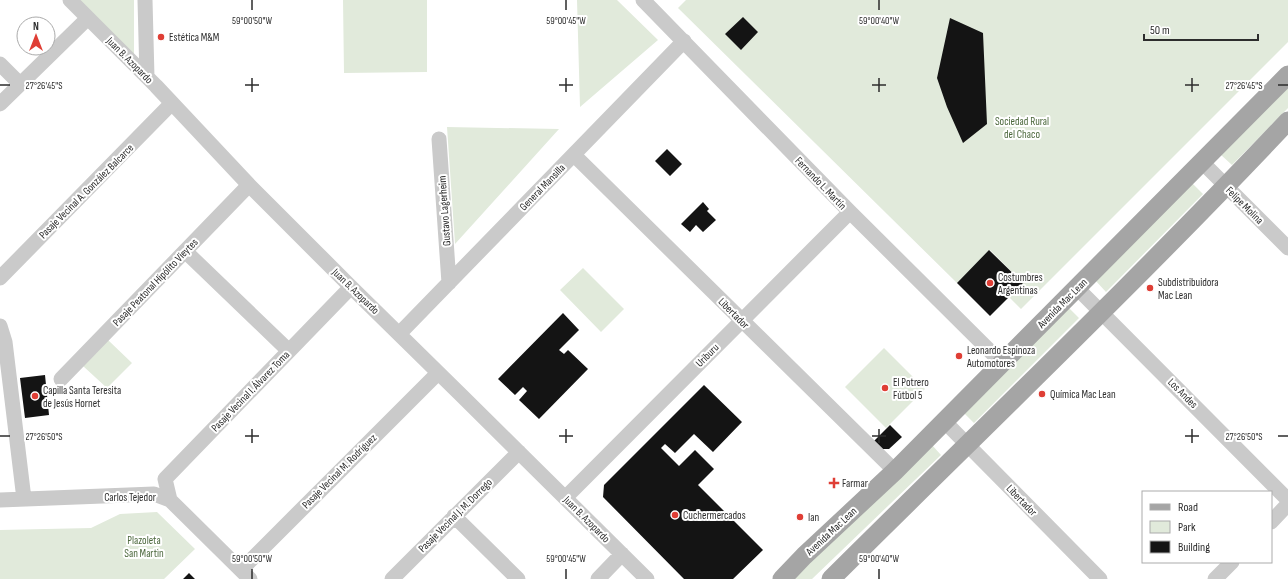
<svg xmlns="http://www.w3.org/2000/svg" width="1288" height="579" font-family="'Sofia Sans Condensed',sans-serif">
	<rect width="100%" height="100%" fill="#fff"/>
	<!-- green -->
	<path fill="#e1eadb" d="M 77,0 L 134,0 L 134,59 Z
		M 343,0 L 427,0 L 427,72 L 344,73 Z
		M 577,0 L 617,0 L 658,40 L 580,107 Z
		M 686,0 L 1288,0 L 1288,42 L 1021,309 L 1009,297 L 1023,283 L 990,250 L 957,283 L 678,8 Z
		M 1288,86 L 1288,108 L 1232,165 L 1220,154 Z
		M 447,127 L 559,129 L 455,244 Z
		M 1192,183 L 1203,194 L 1106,292 L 1095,280 Z
		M 583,268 L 624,309 L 601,332 L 560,290 Z
		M 1068,307 L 1079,318 L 974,423 L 964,413 Z
		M 108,340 L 132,363 L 107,388 L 83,366 Z
		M 884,348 L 925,389 L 886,428 L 845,387 Z
		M 932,445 L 941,455 L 812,579 L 793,579 Z
		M 157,512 L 195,549 L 164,579 L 0,579 L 0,530 L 91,528 L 120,514 Z"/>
	<!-- building -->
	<path fill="#141414" d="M 743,17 L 758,32 L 741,50 L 725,34 Z
		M 950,18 L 983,33 L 987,124 L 963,143 L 947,107 L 937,78 Z
		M 667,149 L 682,164 L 670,176 L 655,161 Z
		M 703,202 L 709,209 L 707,211 L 716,220 L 703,232 L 696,225 L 690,232 L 681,224 Z
		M 989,250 L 1023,283 L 990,316 L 957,283 Z
		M 563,313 L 579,330 L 559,350 L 564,354 L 568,350 L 588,369 L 539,419 L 519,400 L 527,391 L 523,387 L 515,395 L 498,379 Z
		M 45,375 L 49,415 L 25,418 L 20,378 Z
		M 704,385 L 742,422 L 713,452 L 694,434 L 675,453 L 665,444 L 661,448 L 679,466 L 695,450 L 714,469 L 698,485 L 763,550 L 733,579 L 684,579 L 603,497 L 604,485 Z
		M 890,425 L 902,437 L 889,449 L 878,449 L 872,443 Z
		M 189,573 L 195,579 L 183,579 Z"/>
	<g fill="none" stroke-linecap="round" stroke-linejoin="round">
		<!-- minor -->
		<path stroke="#cacaca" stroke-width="15" d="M 70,0 L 156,86 L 249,185 L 351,287 L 459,393 L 647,579
			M 145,0 L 147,77
			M 643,0 L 850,212 L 1002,363
			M 0,64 L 20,84
			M 0,104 L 88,18
			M 439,139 L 449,283
			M 574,155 L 895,471
			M 1202,162 L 1288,248
			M 185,251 L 289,351
			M 0,278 L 172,103
			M 1077,288 L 1288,500
			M 0,326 L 5,342 L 24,499
			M 400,333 L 684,41
			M 61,379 L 249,185
			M 944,421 L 1100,579
			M 565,498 L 850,212
			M 0,500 L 154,494 L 170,500 L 250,579
			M 170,500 L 165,479 L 351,287
			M 454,516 L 518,579
			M 1271,522 L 1288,504
			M 241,570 L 438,373
			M 392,579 L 519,452
			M 598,579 L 622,554
			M 1215,579 L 1232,562"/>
		<!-- major -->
		<path stroke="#a5a5a5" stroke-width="19" d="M 782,579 L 804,556 L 895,471 L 1288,75
			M 831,579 C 984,427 1140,278 1288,121"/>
	</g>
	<!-- ticks -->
	<path fill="none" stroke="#2d2d2d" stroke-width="1.5" d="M 252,0 L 252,10M 566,0 L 566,10M 879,0 L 879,10M 252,78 L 252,92M 566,78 L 566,92M 879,78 L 879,92M 1192,78 L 1192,92M 0,85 L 10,85M 245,85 L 259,85M 559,85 L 573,85M 872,85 L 886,85M 1185,85 L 1199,85M 1278,85 L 1288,85M 252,429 L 252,443M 566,429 L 566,443M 879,429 L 879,443M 1192,429 L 1192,443M 0,436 L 10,436M 245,436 L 259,436M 559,436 L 573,436M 872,436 L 886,436M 1185,436 L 1199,436M 1278,436 L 1288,436M 252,569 L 252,579M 566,569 L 566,579M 879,569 L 879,579"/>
	<!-- markers -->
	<g fill="#df3e35" stroke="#fff" stroke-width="1.5">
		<circle cx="161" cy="37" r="4"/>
		<circle cx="990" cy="283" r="4"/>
		<circle cx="1150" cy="288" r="4"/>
		<circle cx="959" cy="356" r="4"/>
		<circle cx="885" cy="388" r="4"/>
		<circle cx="1042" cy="394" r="4"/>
		<circle cx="35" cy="396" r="4"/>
		<path d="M832 477h4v4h4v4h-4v4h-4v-4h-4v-4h4z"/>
		<circle cx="675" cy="515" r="4"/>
		<circle cx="800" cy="517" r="4"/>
	</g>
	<g text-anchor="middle" stroke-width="4" stroke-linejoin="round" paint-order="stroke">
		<!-- poi labels -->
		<g font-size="11" fill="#2d2d2d" stroke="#fff" text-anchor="start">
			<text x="169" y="41">Estética M&amp;M</text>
			<text x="998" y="281">Costumbres<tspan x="998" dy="13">Argentinas</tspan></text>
			<text x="1158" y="286">Subdistribuidora<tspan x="1158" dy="13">Mac Lean</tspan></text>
			<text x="967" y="354">Leonardo Espinoza<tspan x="967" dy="13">Automotores</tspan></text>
			<text x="893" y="386">El Potrero<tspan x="893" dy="13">Fútbol 5</tspan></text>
			<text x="43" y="394">Capilla Santa Teresita<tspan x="43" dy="13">de Jesús Hornet</tspan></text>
			<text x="1050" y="398">Química Mac Lean</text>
			<text x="842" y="487">Farmar</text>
			<text x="683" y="519">Cuchermercados</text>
			<text x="808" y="521">Ian</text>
		</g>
		<!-- street labels -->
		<g font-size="11" fill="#2d2d2d" stroke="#fff">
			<text transform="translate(130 60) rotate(45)" y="4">Juan B. Azopardo</text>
			<text transform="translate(821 183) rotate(46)" y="4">Fernando L. Martín</text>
			<text transform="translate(542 187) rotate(-46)" y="4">General Mansilla</text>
			<text transform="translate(86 191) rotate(-45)" y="4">Pasaje Vecinal A. González Balcarce</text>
			<text transform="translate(1245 205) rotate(45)" y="4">Felipe Molina</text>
			<text transform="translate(444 211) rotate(-94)" y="4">Gustavo Lagerheim</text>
			<text transform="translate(155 282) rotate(-46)" y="4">Pasaje Peatonal Hipólito Vieytes</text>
			<text transform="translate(356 291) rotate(44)" y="4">Juan B. Azopardo</text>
			<text transform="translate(1062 303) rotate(-45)" y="4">Avenida Mac Lean</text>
			<text transform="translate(734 313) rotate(45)" y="4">Libertador</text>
			<text transform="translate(707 355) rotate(-45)" y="4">Uriburu</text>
			<text transform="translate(250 391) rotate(-46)" y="4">Pasaje Vecinal I. Álvarez Toma</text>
			<text transform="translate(1183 393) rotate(45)" y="4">Los Andes</text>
			<text transform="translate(339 471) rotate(-45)" y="4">Pasaje Vecinal M. Rodríguez</text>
			<text x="130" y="501">Carlos Tejedor</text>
			<text transform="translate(1022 500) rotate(46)" y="4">Libertador</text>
			<text transform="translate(455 515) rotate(-45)" y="4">Pasaje Vecinal J. M. Dorrego</text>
			<text transform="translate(587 519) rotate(45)" y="4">Juan B. Azopardo</text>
			<text transform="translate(831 531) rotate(-43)" y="4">Avenida Mac Lean</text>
		</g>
		<!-- park labels -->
		<g font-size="11" fill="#4b673c" stroke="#fff">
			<text x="1022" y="125">Sociedad Rural<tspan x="1022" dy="13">del Chaco</tspan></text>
			<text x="144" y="544">Plazoleta<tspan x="144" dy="13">San Martìn</tspan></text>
		</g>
	</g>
	<g font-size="10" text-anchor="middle" fill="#2d2d2d" stroke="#fff" stroke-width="4" stroke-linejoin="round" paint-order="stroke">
		<text x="252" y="24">59°00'50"W</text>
		<text x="566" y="24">59°00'45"W</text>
		<text x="879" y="24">59°00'40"W</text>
		<text x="44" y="89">27°26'45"S</text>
		<text x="1244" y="89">27°26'45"S</text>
		<text x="44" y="440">27°26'50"S</text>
		<text x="1244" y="440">27°26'50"S</text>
		<text x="252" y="562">59°00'50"W</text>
		<text x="566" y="562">59°00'45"W</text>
		<text x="879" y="562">59°00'40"W</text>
	</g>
	<!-- legend -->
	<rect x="1142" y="491" width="130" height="72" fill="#ffffff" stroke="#ababab"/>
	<rect x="1150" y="504" width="20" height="6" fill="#a5a5a5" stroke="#ababab"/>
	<text x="1178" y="511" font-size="12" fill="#2d2d2d">Road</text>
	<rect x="1150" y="521" width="20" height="12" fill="#e1eadb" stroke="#ababab"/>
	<text x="1178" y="531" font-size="12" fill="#2d2d2d">Park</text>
	<rect x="1150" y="541" width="20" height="12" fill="#141414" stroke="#ababab"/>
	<text x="1178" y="551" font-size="12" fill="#2d2d2d">Building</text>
	<!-- north arrow -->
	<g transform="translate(36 36)"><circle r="19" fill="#ffffff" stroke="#ababab"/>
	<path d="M0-3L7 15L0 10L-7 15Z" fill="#df3e35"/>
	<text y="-6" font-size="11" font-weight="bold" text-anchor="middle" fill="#2d2d2d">N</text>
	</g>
	<!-- scale -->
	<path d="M1144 34v6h114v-6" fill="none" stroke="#2d2d2d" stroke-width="2"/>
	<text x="1150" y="34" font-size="12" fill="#2d2d2d" stroke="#ffffff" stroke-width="3" paint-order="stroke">50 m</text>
</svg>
